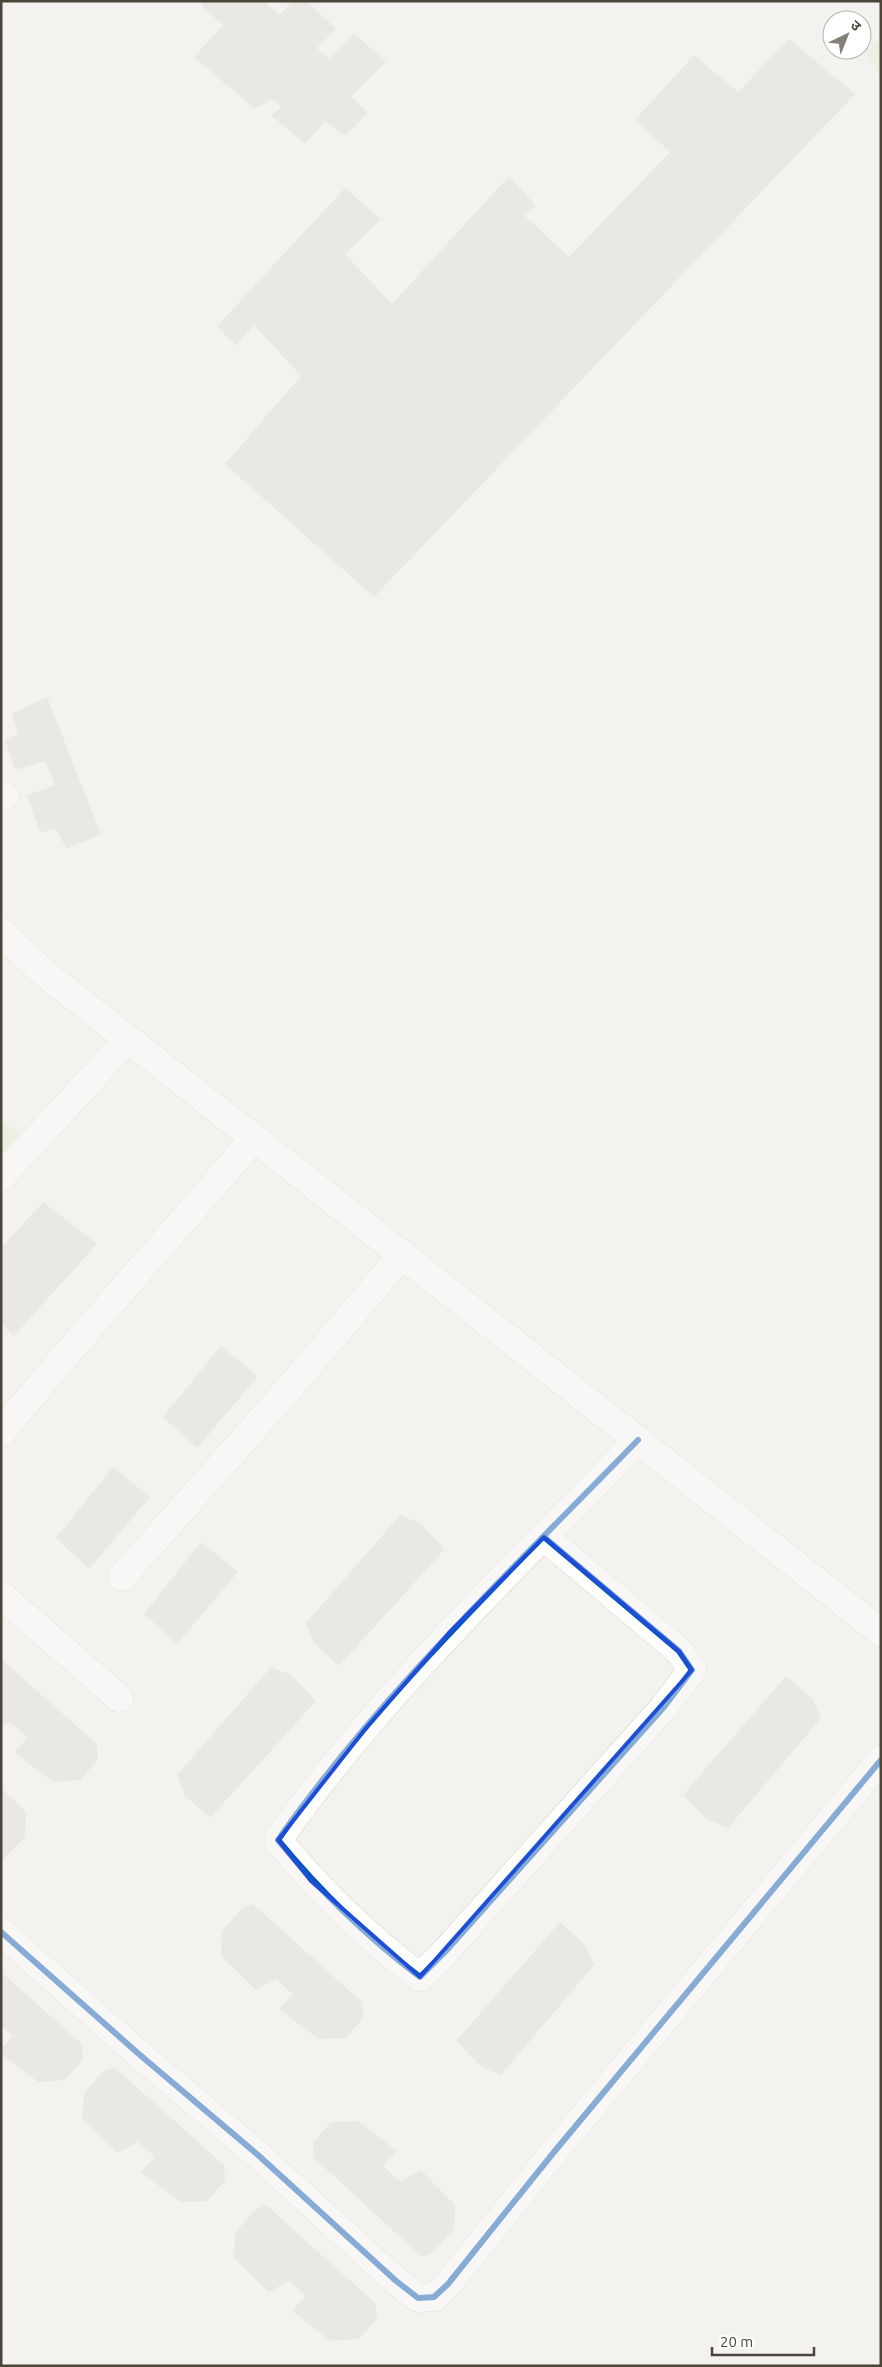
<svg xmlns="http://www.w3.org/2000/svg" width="882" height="2367" font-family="Ubuntu,'Noto Sans Devanagari',sans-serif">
	<rect width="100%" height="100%" fill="#f4f2ee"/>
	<!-- green -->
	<path fill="#e1eecf" d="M 881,37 L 881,79 L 866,51 Z
		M 1,1119 L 20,1134 L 1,1155 Z"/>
	<!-- building -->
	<path fill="#dedbd6" d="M 204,1 L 263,1 L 280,15 L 292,1 L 307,1 L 336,29 L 317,48 L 329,59 L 354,33 L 386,62 L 351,96 L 368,113 L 345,136 L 325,121 L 305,144 L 271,115 L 281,107 L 272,99 L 255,109 L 194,57 L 223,25 L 201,5 Z
		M 789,39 L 855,94 L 374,597 L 225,464 L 301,376 L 254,325 L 236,346 L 217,326 L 345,188 L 381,219 L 345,254 L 392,304 L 509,176 L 536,206 L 524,215 L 569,257 L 670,152 L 635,120 L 694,55 L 738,92 Z
		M 47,697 L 101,834 L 67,849 L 55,828 L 40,833 L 27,795 L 55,785 L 45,761 L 15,770 L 5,740 L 18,734 L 12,714 Z
		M 43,1202 L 97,1244 L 14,1336 L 1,1323 L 1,1248 Z
		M 221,1346 L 258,1376 L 197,1448 L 163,1417 Z
		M 113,1467 L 150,1497 L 89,1569 L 56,1538 Z
		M 400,1515 L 420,1523 L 445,1549 L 339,1666 L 314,1643 L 306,1623 Z
		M 201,1542 L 238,1572 L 177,1644 L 144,1614 Z
		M 1,1659 L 97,1744 L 98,1760 L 80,1780 L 53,1782 L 14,1752 L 28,1737 L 10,1722 L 1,1727 Z
		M 271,1667 L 291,1675 L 316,1701 L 210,1818 L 185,1796 L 177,1775 Z
		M 786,1676 L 812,1698 L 821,1718 L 728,1828 L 708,1820 L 683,1795 Z
		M 1,1788 L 26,1812 L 25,1837 L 1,1861 Z
		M 253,1904 L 362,2002 L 364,2017 L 346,2038 L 318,2039 L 279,2009 L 293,1994 L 276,1979 L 256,1990 L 221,1956 L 222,1931 L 242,1908 Z
		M 560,1922 L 585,1945 L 594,1965 L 501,2075 L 482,2067 L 456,2041 Z
		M 1,1972 L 82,2044 L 83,2060 L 65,2080 L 38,2082 L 1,2054 L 1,2049 L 13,2036 L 1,2026 Z
		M 114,2067 L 224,2165 L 225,2180 L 207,2201 L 180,2202 L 141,2172 L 155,2157 L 138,2142 L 117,2153 L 82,2119 L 84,2094 L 103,2071 Z
		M 358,2121 L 397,2151 L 383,2166 L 400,2181 L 421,2170 L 455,2205 L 454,2229 L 433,2252 L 422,2257 L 314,2158 L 313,2142 L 331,2122 Z
		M 266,2205 L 375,2303 L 377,2319 L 359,2339 L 331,2341 L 292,2311 L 306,2296 L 289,2281 L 269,2292 L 234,2258 L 235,2233 L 255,2210 Z"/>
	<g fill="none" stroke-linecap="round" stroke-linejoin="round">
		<defs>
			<path id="minor" d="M 1,797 L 5,796
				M 1,1177 L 128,1039
				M 1,1433 C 82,1332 171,1237 254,1138
				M 544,1537 L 679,1651 L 692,1670 L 664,1707 L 446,1951 L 420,1977 C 367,1937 320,1891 278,1840 C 381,1693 513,1569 638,1440
				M 122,1577 L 292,1385 L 403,1254
				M 1,1595 L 119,1698
				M 1,1932 L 140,2055 L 258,2155 L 395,2280 L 418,2298 L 434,2297 L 448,2284 L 554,2152 L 881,1760"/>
			<path id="tertiary" d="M 1,932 L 43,972 L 881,1632"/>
		</defs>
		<!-- minor casing -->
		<use href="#minor" stroke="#d2d0cb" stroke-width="29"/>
		<!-- tertiary casing -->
		<use href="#tertiary" stroke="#d2d0cb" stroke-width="29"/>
		<!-- minor -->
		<use href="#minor" stroke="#fdfdfc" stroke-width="28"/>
		<!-- tertiary -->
		<use href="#tertiary" stroke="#fdfdfc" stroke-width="28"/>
		<defs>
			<path id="cycleway" d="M 544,1537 L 679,1651 L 692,1670 L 664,1707 L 446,1951 L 420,1977 C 367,1937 320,1891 278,1840 C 381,1693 513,1569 638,1440
				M 1,1932 L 140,2055 L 258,2155 L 395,2280 L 418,2298 L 434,2297 L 448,2284 L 554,2152 L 881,1760"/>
		</defs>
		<!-- cycleway casing -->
		<use href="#cycleway" stroke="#fff" stroke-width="9"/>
		<!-- cycleway -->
		<use href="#cycleway" stroke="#0057b8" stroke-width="6"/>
	</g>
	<!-- marked area -->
	<path d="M0 0H882V2367H0ZM 544,1537 L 679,1651 L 692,1670 L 420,1977 L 311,1881 L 278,1840 L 366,1728 L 449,1633 Z" fill="#f4f2ee" fill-opacity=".55" fill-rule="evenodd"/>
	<path fill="none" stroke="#1d4ed8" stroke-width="4" stroke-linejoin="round" d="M 544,1537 L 679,1651 L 692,1670 L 420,1977 L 311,1881 L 278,1840 L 366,1728 L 449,1633 Z"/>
	<!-- border -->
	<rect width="882" height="2367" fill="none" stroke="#4b4439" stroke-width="5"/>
	<!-- north arrow -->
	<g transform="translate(847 35) rotate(43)"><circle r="24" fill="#ffffff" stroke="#b7b4b0"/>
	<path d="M0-4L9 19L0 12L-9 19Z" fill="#868178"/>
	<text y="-8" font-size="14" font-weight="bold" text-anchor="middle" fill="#4b4439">उ</text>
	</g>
	<!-- scale -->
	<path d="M712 2347v8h102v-8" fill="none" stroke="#4b4439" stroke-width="2.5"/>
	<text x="720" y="2347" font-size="15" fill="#4b4439" stroke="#ffffff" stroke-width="4" paint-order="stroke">20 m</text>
</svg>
